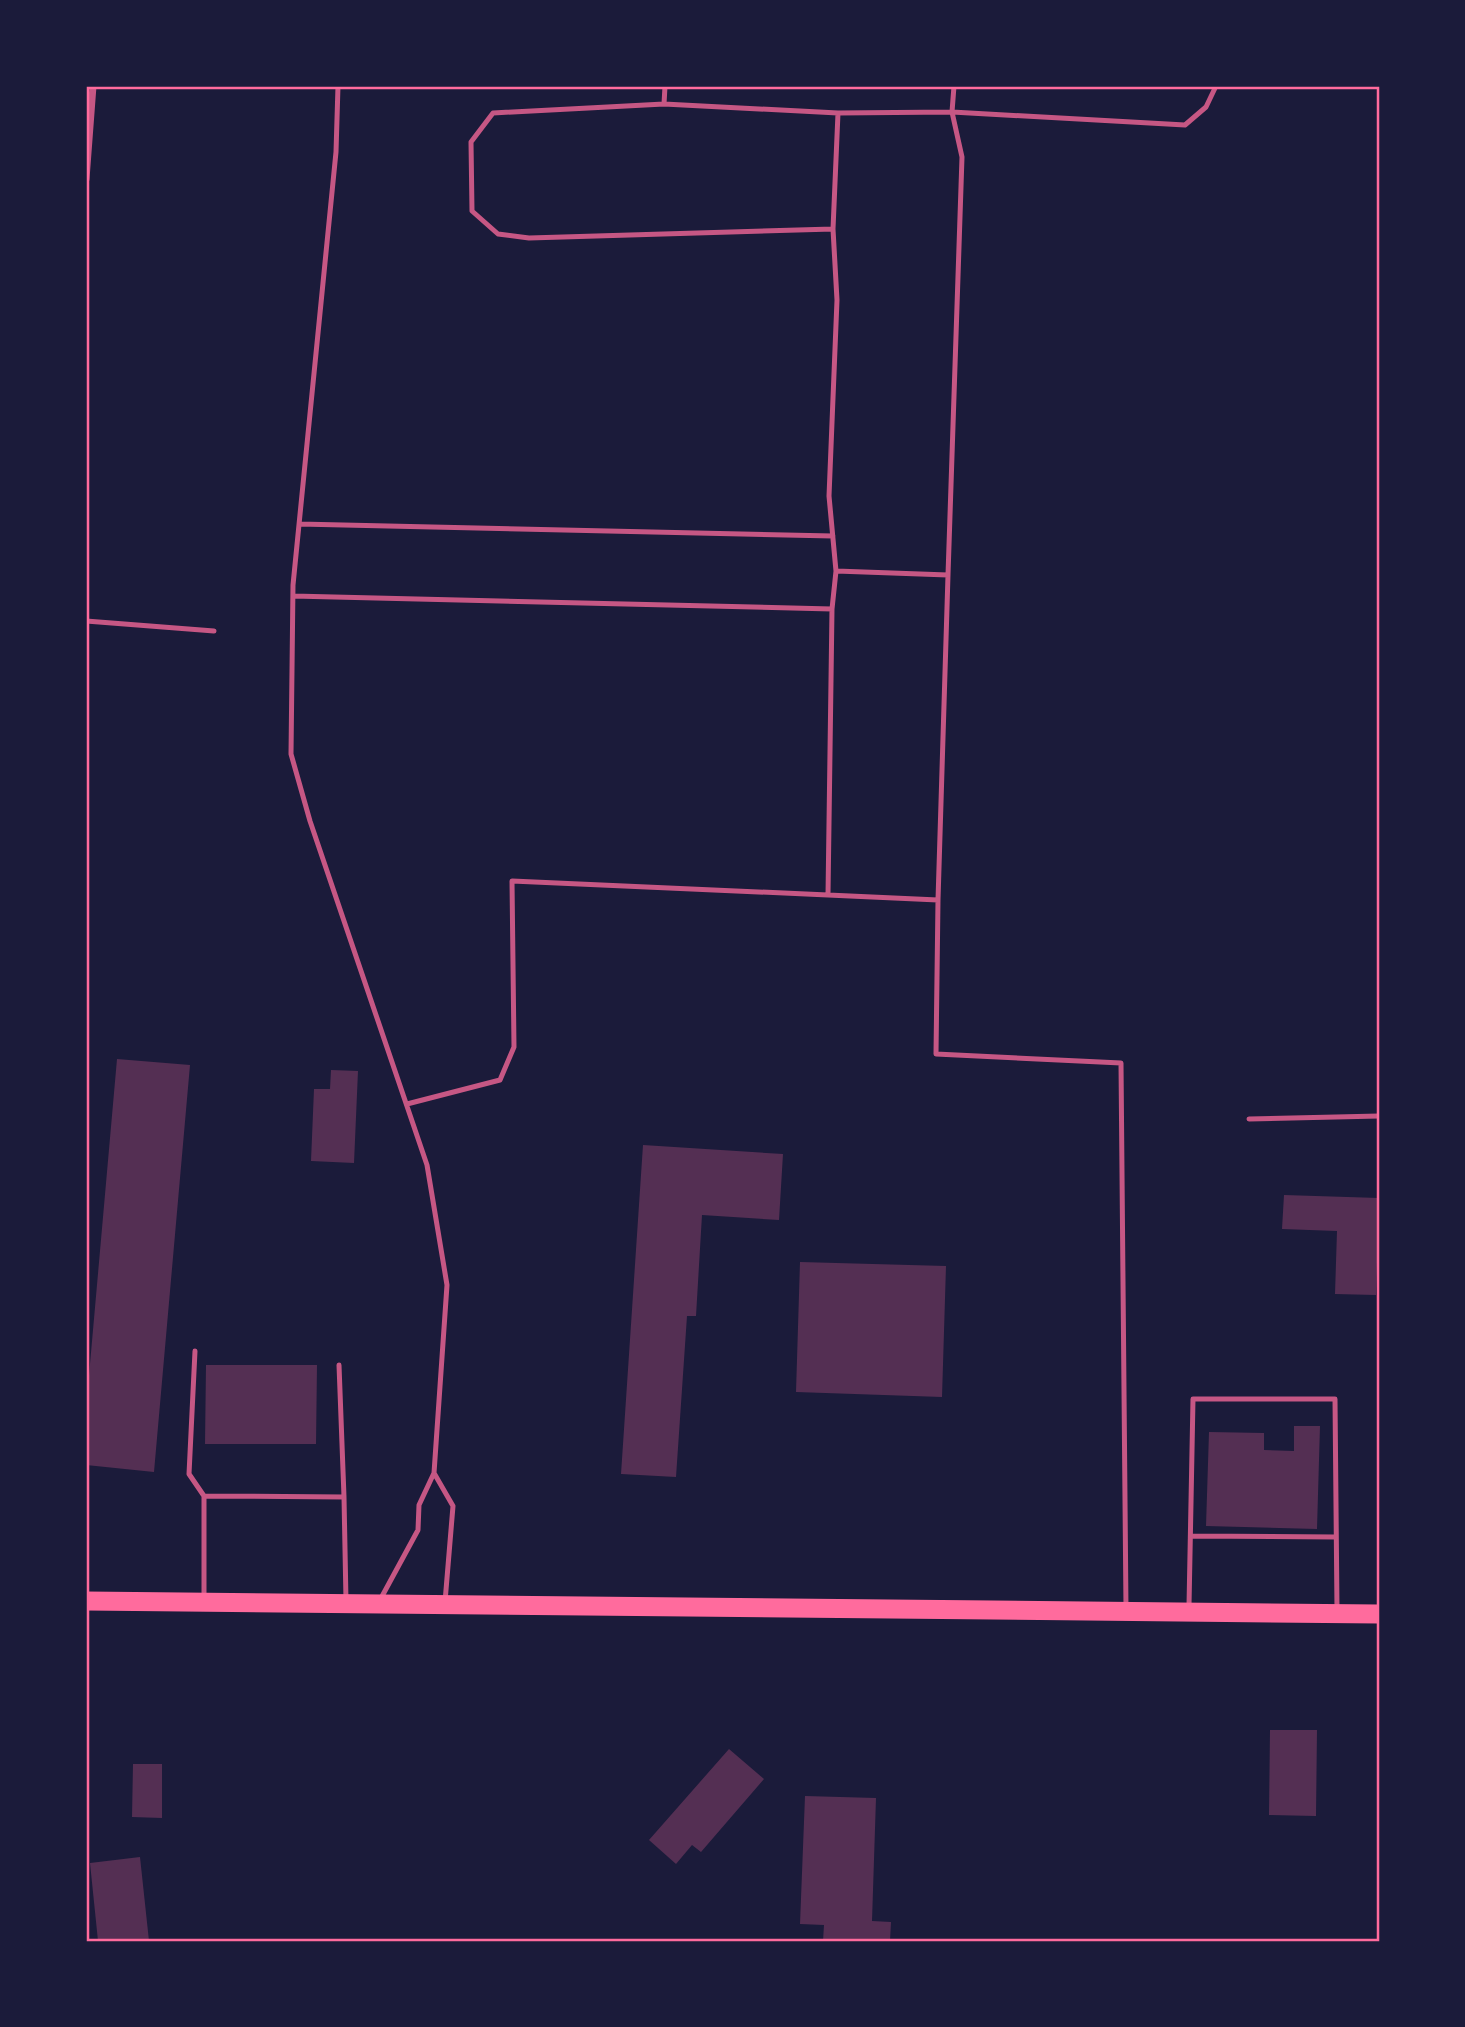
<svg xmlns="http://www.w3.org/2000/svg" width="1465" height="2027" font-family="Quicksand,sans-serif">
	<rect width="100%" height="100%" fill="#1b1b3a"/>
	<!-- building -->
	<path fill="#542f53" d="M 117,1059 L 190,1065 L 154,1472 L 86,1465 L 86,1409 Z
		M 331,1070 L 358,1071 L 354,1163 L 311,1161 L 314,1089 L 330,1089 Z
		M 643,1145 L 783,1154 L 779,1220 L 702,1215 L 696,1316 L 687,1316 L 676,1477 L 621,1474 Z
		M 1284,1195 L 1379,1198 L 1376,1295 L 1335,1294 L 1337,1231 L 1282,1229 Z
		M 800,1262 L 946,1266 L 942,1397 L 796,1392 Z
		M 206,1365 L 317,1365 L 316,1444 L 205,1444 Z
		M 1294,1426 L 1320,1426 L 1317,1529 L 1206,1526 L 1209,1432 L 1264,1433 L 1264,1450 L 1294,1451 Z
		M 1270,1730 L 1317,1730 L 1316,1816 L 1269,1815 Z
		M 729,1749 L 764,1779 L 701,1852 L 692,1845 L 676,1864 L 649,1840 Z
		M 133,1764 L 162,1764 L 162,1818 L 132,1817 Z
		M 805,1796 L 876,1798 L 872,1921 L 891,1922 L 890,1941 L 823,1941 L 824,1925 L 800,1924 Z
		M 140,1857 L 149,1941 L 98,1941 L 90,1863 Z"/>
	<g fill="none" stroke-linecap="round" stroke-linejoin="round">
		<!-- service -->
		<path stroke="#c65784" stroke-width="5" d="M 338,86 L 336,152 L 293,585 L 291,754 L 310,821 L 427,1165 L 447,1285 L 434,1473
			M 664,104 L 838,113 L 833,229 L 529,238 L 498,234 L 472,211 L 471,142 L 493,113 Z
			M 664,104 L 665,86
			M 838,113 L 952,112 L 954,86
			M 299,524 L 833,536
			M 948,575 L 962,157 L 952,112 L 1185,125 L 1206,107 L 1216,86
			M 293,596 L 832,609
			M 86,621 L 214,631
			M 828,895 L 938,900 L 948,575 L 836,571
			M 938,900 L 936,1054 L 1121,1063 L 1126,1609
			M 407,1104 L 500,1080 L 514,1047 L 512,881 L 828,895 L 832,609 L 836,571 L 829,496 L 837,300 L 833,229
			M 1249,1119 L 1379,1116
			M 195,1351 L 189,1474 L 204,1496
			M 339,1365 L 344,1497
			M 1191,1536 L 1336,1537
			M 204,1600 L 204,1496 L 344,1497 L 346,1601
			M 380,1600 L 418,1530 L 419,1505 L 434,1473 L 453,1506 L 445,1602
			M 1189,1606 L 1193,1399 L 1335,1399 L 1337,1610"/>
		<!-- minor -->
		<path stroke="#c65784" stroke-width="7" d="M 86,179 L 93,86"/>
		<!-- trunk -->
		<path stroke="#ff6b9d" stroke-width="19" d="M 86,1601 L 1379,1614"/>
	</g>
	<!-- border -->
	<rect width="1465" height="2027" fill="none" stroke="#1b1b3a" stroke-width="175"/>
	<rect x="88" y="88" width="1290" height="1852" fill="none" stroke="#ff6b9d" stroke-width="2.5"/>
</svg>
